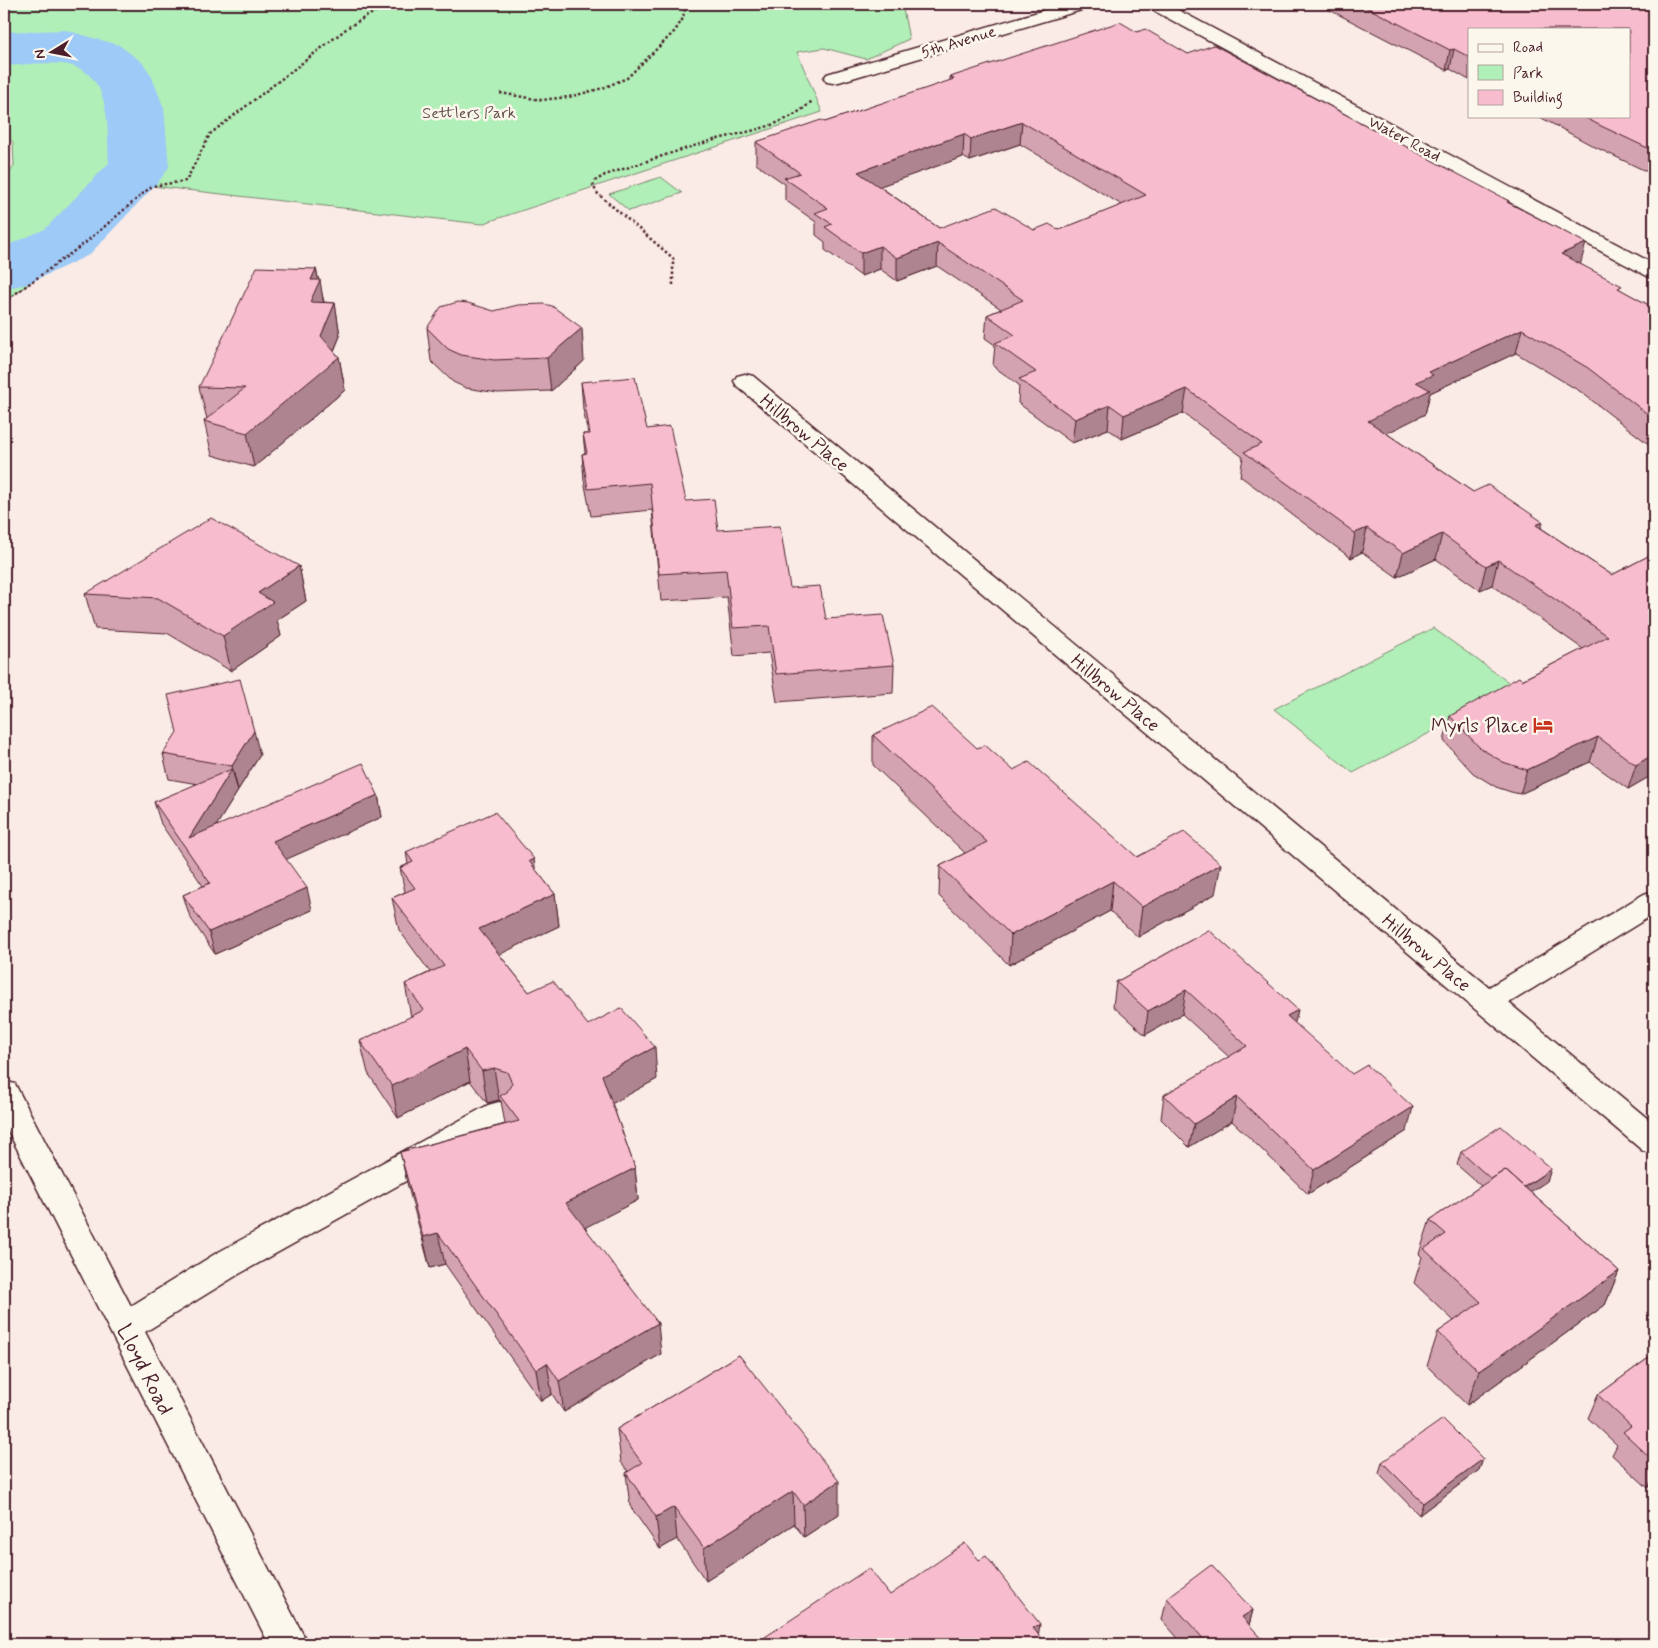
<svg xmlns="http://www.w3.org/2000/svg" width="1658" height="1648" font-family="Mynerve,sans-serif">
	<rect width="100%" height="100%" fill="#faebe6"/>
	<filter id="ink" filterUnits="userSpaceOnUse"><feTurbulence type="fractalNoise" baseFrequency=".02" numOctaves="2"/><feDisplacementMap in="SourceGraphic" scale="10" xChannelSelector="R" yChannelSelector="G"/><feConvolveMatrix kernelMatrix="1 2 1 2 8 2 1 2 1" color-interpolation-filters="sRGB"/></filter>
	<g filter="url(#ink)">
		<!-- green -->
		<path fill="#b0efb7" stroke="#7d8771" d="M 4,4 L 902,4 L 909,39 L 866,59 L 824,48 L 797,52 L 822,112 L 481,224 L 152,186 L 85,243 L 4,302 L 4,184 L 14,165 L 13,143 L 4,131 Z
			M 661,177 L 682,193 L 629,211 L 609,194 Z
			M 1433,628 L 1511,684 L 1508,692 L 1353,773 L 1274,709 Z"/>
		<g fill="none" stroke-linecap="round" stroke-linejoin="round">
			<!-- river -->
			<path fill="#9dcaf7" fill-rule="evenodd" d="M 65,30 L 119,45 L 143,63 L 151,75 L 164,108 L 169,167 L 160,180 L 89,255 L 27,284 L 4,289 L 4,247 L 45,229 L 109,163 C 107,126 113,69 62,64 C 43,62 23,65 4,66 L 4,32 Z"/>
			<defs>
				<path id="minor" d="M 1065,4 L 1091,4 L 1088,8 L 839,82 L 833,83 L 827,82 L 824,78 L 827,74 Z
					M 1146,4 L 1167,4 L 1654,264 L 1654,278 L 1647,276 L 1149,8 Z
					M 745,374 L 753,376 L 1489,987 L 1644,894 L 1654,891 L 1654,914 L 1509,1003 L 1654,1124 L 1654,1154 L 1643,1151 L 737,386 L 734,381 L 737,376 Z
					M 4,1081 L 15,1084 L 131,1306 L 215,1254 L 488,1105 L 499,1102 L 510,1105 L 515,1114 L 510,1123 L 239,1274 L 145,1332 L 308,1644 L 269,1644 L 4,1123 Z"/>
			</defs>
			<!-- minor casing -->
			<use href="#minor" stroke="#4a1f2b" stroke-width="3"/>
			<!-- path -->
			<path stroke="#4a1f2b" stroke-width="2.5" stroke-dasharray="2.5 2.5" stroke-linecap="butt" d="M 500,93 L 541,100 L 569,97 L 603,88 L 627,78 L 675,31 L 682,20 L 686,6 L 684,4
				M 673,285 L 673,258 L 598,194 L 593,186 L 595,181 L 605,175 C 639,164 673,152 707,142 C 744,131 783,129 812,101
				M 4,302 L 85,243 L 152,186 L 186,181 L 210,134 L 350,26 L 380,9 L 384,4"/>
			<!-- minor -->
			<use href="#minor" fill="#fbf7ec" fill-rule="evenodd"/>
		</g>
		<!-- wall -->
		<path fill="#d4a3b1" stroke="#4a1f2b" fill-rule="evenodd" d="M 1318,4 L 1654,4 L 1654,175 L 1593,146 L 1538,116 L 1629,116 L 1469,29 L 1469,80 L 1450,69 L 1446,70 Z
			M 1137,32 L 1188,54 L 1509,201 L 1509,203 L 1580,264 L 1621,290 L 1654,308 L 1654,445 L 1651,446 L 1581,392 L 1516,353 L 1430,393 L 1425,414 L 1386,433 L 1473,492 L 1541,528 L 1612,575 L 1654,553 L 1654,774 L 1628,789 L 1590,762 L 1520,794 L 1511,792 L 1496,787 L 1473,773 L 1444,741 L 1450,716 L 1583,649 L 1492,585 L 1480,590 L 1436,559 L 1397,577 L 1362,552 L 1351,558 L 1240,476 L 1243,457 L 1183,413 L 1122,439 L 1108,429 L 1072,443 L 1018,403 L 1019,385 L 993,366 L 995,345 L 985,338 L 987,315 L 1001,309 L 937,266 L 897,281 L 880,269 L 861,276 L 825,250 L 825,242 L 816,235 L 816,222 L 785,200 L 785,184 L 756,164 L 756,142 L 825,122 L 950,81 L 950,77 ZM 1020,144 L 1122,205 L 1059,230 L 939,228 L 879,186 L 963,157 L 970,161 Z
			M 316,269 L 324,302 L 335,303 L 340,336 L 334,351 L 339,357 L 345,390 L 254,467 L 212,455 L 204,421 L 207,419 L 199,387 Z
			M 427,328 L 584,361 L 551,391 L 498,393 L 466,388 L 453,382 L 431,361 Z
			M 581,382 L 647,429 L 686,501 L 718,530 L 790,588 L 826,619 L 894,665 L 893,693 L 777,702 L 769,653 L 734,656 L 727,597 L 661,601 L 652,510 L 591,516 L 584,480 L 582,454 L 585,453 L 583,434 L 588,434 L 583,409 Z
			M 299,566 L 306,601 L 277,620 L 281,636 L 231,671 L 167,633 L 95,629 L 85,594 Z
			M 873,735 L 977,748 L 1013,770 L 1137,857 L 1215,894 L 1138,937 L 1110,911 L 1009,965 L 939,896 L 940,866 L 965,853 L 873,765 Z
			M 163,754 L 260,755 L 238,790 L 238,791 L 216,826 L 378,795 L 382,817 L 286,859 L 312,910 L 215,954 L 190,917 L 183,895 L 203,886 L 161,824 L 154,802 L 198,784 L 169,779 Z
			M 406,852 L 536,870 L 555,894 L 559,926 L 499,954 L 529,992 L 588,1025 L 657,1079 L 612,1103 L 635,1168 L 638,1200 L 585,1227 L 661,1354 L 564,1412 L 552,1394 L 541,1401 L 445,1264 L 430,1268 L 407,1183 L 400,1152 L 505,1124 L 501,1101 L 499,1100 L 487,1103 L 470,1081 L 398,1118 L 368,1073 L 360,1041 L 411,1017 L 405,984 L 430,972 L 399,930 L 392,898 L 405,892 L 400,868 L 408,864 Z
			M 1209,930 L 1295,1024 L 1407,1131 L 1308,1194 L 1232,1121 L 1189,1147 L 1161,1119 L 1164,1095 L 1229,1057 L 1182,1014 L 1145,1035 L 1113,1006 L 1116,982 Z
			M 1461,1152 L 1551,1169 L 1547,1181 L 1530,1192 L 1619,1271 L 1605,1305 L 1467,1405 L 1427,1366 L 1438,1332 L 1454,1321 L 1414,1283 L 1422,1257 L 1419,1254 L 1430,1220 L 1481,1186 L 1457,1165 Z
			M 1654,1354 L 1654,1483 L 1648,1488 L 1612,1455 L 1617,1445 L 1588,1418 L 1598,1395 Z
			M 739,1355 L 839,1514 L 804,1537 L 794,1524 L 706,1581 L 677,1539 L 660,1549 L 630,1506 L 626,1473 L 628,1471 L 621,1462 L 617,1429 Z
			M 1483,1459 L 1479,1470 L 1419,1515 L 1379,1474 L 1382,1462 Z
			M 890,1595 L 1038,1635 L 1046,1644 L 765,1644 L 765,1637 Z
			M 1167,1598 L 1253,1610 L 1249,1625 L 1267,1644 L 1183,1644 L 1162,1620 Z"/>
		<!-- shaded-wall -->
		<path fill="#ad8490" stroke="#4a1f2b" d="M 1454,49 L 1450,69 L 1446,70 L 1450,50 Z
			M 1022,122 L 1020,144 L 970,161 L 971,139 Z
			M 964,134 L 963,157 L 858,194 L 858,172 Z
			M 938,243 L 937,266 L 897,281 L 897,258 Z
			M 1586,243 L 1580,266 L 1561,254 Z
			M 880,246 L 880,269 L 861,276 L 861,253 Z
			M 316,269 L 319,282 L 320,280 L 325,313 L 310,302 L 311,280 Z
			M 335,303 L 340,336 L 328,365 L 339,357 L 345,390 L 254,467 L 247,433 L 321,336 Z
			M 582,328 L 584,361 L 551,391 L 547,358 Z
			M 1522,329 L 1516,353 L 1430,393 L 1425,414 L 1364,445 L 1368,421 L 1416,382 L 1429,372 Z
			M 1187,389 L 1183,413 L 1122,439 L 1124,415 Z
			M 1110,405 L 1108,429 L 1072,443 L 1075,419 Z
			M 1654,435 L 1654,445 L 1651,446 Z
			M 1543,522 L 1536,546 L 1536,525 Z
			M 1367,528 L 1362,552 L 1351,558 L 1355,533 Z
			M 1442,534 L 1436,559 L 1397,577 L 1403,553 Z
			M 1498,560 L 1492,585 L 1480,590 L 1486,566 Z
			M 299,566 L 306,601 L 277,620 L 281,636 L 231,671 L 223,636 L 258,593 Z
			M 254,731 L 260,755 L 238,790 L 232,766 Z
			M 1598,737 L 1590,762 L 1520,794 L 1527,770 Z
			M 1654,754 L 1654,774 L 1628,789 L 1636,765 Z
			M 232,769 L 238,791 L 195,860 L 189,838 Z
			M 378,795 L 382,817 L 278,863 L 273,841 Z
			M 534,859 L 538,891 L 529,861 Z
			M 1221,864 L 1215,894 L 1138,937 L 1142,907 Z
			M 1113,881 L 1110,911 L 1009,965 L 1011,935 Z
			M 307,888 L 312,910 L 215,954 L 209,932 Z
			M 555,894 L 559,926 L 484,962 L 479,929 Z
			M 1186,990 L 1182,1014 L 1145,1035 L 1148,1011 Z
			M 1298,1010 L 1292,1034 L 1287,1016 Z
			M 655,1047 L 657,1079 L 606,1107 L 602,1075 Z
			M 465,1049 L 470,1081 L 398,1118 L 392,1086 Z
			M 494,1068 L 499,1100 L 487,1103 L 482,1071 Z
			M 1237,1097 L 1232,1121 L 1189,1147 L 1194,1124 Z
			M 1413,1107 L 1407,1131 L 1308,1194 L 1314,1170 Z
			M 635,1168 L 638,1200 L 571,1235 L 566,1203 Z
			M 1551,1169 L 1547,1181 L 1506,1209 L 1510,1197 Z
			M 438,1233 L 445,1264 L 430,1268 L 423,1237 Z
			M 1619,1271 L 1605,1305 L 1467,1405 L 1479,1371 Z
			M 658,1323 L 661,1354 L 564,1412 L 559,1381 Z
			M 547,1363 L 552,1394 L 541,1401 L 536,1370 Z
			M 1483,1459 L 1479,1470 L 1419,1515 L 1423,1503 Z
			M 1654,1476 L 1654,1483 L 1648,1488 Z
			M 839,1481 L 839,1514 L 804,1537 L 803,1505 Z
			M 793,1491 L 794,1524 L 706,1581 L 704,1548 Z
			M 674,1507 L 677,1539 L 660,1549 L 656,1517 Z
			M 1253,1610 L 1247,1632 L 1242,1617 Z
			M 1040,1624 L 1037,1644 L 1033,1628 Z"/>
		<!-- building -->
		<path fill="#f7bdce" stroke="#4a1f2b" fill-rule="evenodd" d="M 1360,4 L 1654,4 L 1654,151 L 1599,125 L 1582,116 L 1629,116 L 1629,29 L 1469,29 L 1469,57 L 1454,49 L 1450,50 Z
			M 1120,22 L 1137,32 L 1145,29 L 1188,54 L 1214,45 L 1509,201 L 1507,202 L 1586,243 L 1561,254 L 1622,286 L 1618,288 L 1654,308 L 1654,419 L 1588,368 L 1522,329 L 1429,372 L 1433,375 L 1416,382 L 1430,390 L 1368,421 L 1473,492 L 1488,485 L 1543,522 L 1536,525 L 1612,575 L 1654,553 L 1654,754 L 1636,765 L 1598,737 L 1527,770 L 1503,762 L 1480,748 L 1450,716 L 1519,677 L 1522,680 L 1608,636 L 1498,560 L 1486,566 L 1442,534 L 1403,553 L 1367,528 L 1355,533 L 1244,452 L 1262,444 L 1187,389 L 1124,415 L 1110,405 L 1075,419 L 1019,379 L 1036,372 L 995,343 L 1015,335 L 987,315 L 1023,300 L 938,243 L 897,258 L 880,246 L 861,253 L 825,227 L 832,224 L 815,213 L 828,208 L 784,178 L 800,173 L 756,142 L 821,120 L 825,122 L 954,79 L 950,77 ZM 1022,122 L 1146,195 L 1059,230 L 1049,224 L 1034,230 L 996,207 L 939,228 L 858,172 L 964,134 L 971,139 Z
			M 257,267 L 316,269 L 311,280 L 320,280 L 310,302 L 335,303 L 321,336 L 339,357 L 247,433 L 204,421 L 245,388 L 199,387 Z
			M 458,302 L 468,303 L 494,311 L 518,305 L 544,304 L 552,306 L 582,328 L 547,358 L 494,360 L 461,355 L 448,349 L 427,328 L 441,307 Z
			M 635,377 L 647,429 L 670,426 L 686,501 L 714,499 L 718,530 L 780,526 L 790,588 L 820,586 L 826,619 L 883,615 L 894,665 L 776,674 L 769,626 L 733,628 L 726,570 L 659,574 L 650,483 L 588,489 L 582,454 L 587,453 L 583,434 L 590,434 L 581,382 Z
			M 211,518 L 299,566 L 258,593 L 273,602 L 223,636 L 158,598 L 85,594 Z
			M 240,679 L 254,731 L 232,766 L 163,754 L 177,732 L 168,695 Z
			M 932,707 L 977,748 L 985,745 L 1013,770 L 1029,762 L 1137,857 L 1184,832 L 1221,864 L 1142,907 L 1113,881 L 1011,935 L 940,866 L 987,842 L 873,735 Z
			M 363,763 L 378,795 L 273,841 L 307,888 L 209,932 L 183,895 L 210,883 L 154,802 L 232,769 L 189,838 Z
			M 495,812 L 534,859 L 529,861 L 555,894 L 479,929 L 529,992 L 553,981 L 588,1025 L 621,1008 L 655,1047 L 602,1075 L 635,1168 L 566,1203 L 658,1323 L 559,1381 L 547,1363 L 536,1370 L 438,1233 L 423,1237 L 400,1152 L 519,1121 L 500,1096 L 507,1092 L 512,1083 L 507,1072 L 494,1068 L 482,1071 L 465,1049 L 392,1086 L 360,1041 L 424,1010 L 405,984 L 444,966 L 392,898 L 415,888 L 400,868 L 413,862 L 406,852 Z
			M 1209,930 L 1298,1010 L 1287,1016 L 1352,1074 L 1367,1065 L 1413,1107 L 1314,1170 L 1237,1097 L 1194,1124 L 1164,1095 L 1247,1046 L 1186,990 L 1148,1011 L 1116,982 Z
			M 1501,1126 L 1551,1169 L 1524,1187 L 1505,1170 L 1491,1179 L 1461,1152 Z
			M 1505,1170 L 1619,1271 L 1479,1371 L 1438,1332 L 1481,1302 L 1424,1249 L 1446,1234 L 1430,1220 Z
			M 1654,1354 L 1654,1461 L 1623,1432 L 1631,1426 L 1598,1395 Z
			M 739,1355 L 839,1481 L 803,1505 L 793,1491 L 704,1548 L 674,1507 L 656,1517 L 626,1473 L 642,1463 L 617,1429 Z
			M 1443,1419 L 1483,1459 L 1423,1503 L 1382,1462 Z
			M 965,1543 L 979,1560 L 986,1556 L 1040,1624 L 1033,1628 L 1046,1644 L 770,1644 L 765,1637 L 869,1568 L 890,1595 Z
			M 1211,1565 L 1253,1610 L 1242,1617 L 1267,1644 L 1208,1644 L 1167,1598 Z"/>
	</g>
	<!-- icons -->
	<defs>
		<symbol id="hotel-bare" viewBox="-9 -9 18 18"><path d="M-6-4.5h1.5V1H6V5H4.5V3h-9V5H-6ZM-4 0a1.8 1.8 0 1 1 3.6 0ZM.5 0V-2.5h3Q6-2.5 6 0Z" fill="#c8321e" stroke="#fbf7ec" stroke-width="2.5" paint-order="stroke"/></symbol>
	</defs>
	<g fill-rule="evenodd">
		<use href="#hotel-bare" x="1529" y="711" width="28" height="28"/>
	</g>
	<g text-anchor="middle" stroke-width="5" stroke-linejoin="round" paint-order="stroke">
		<!-- far-street labels -->
		<g font-size="16" fill="#4a1f2b" stroke="#fbf7ec">
			<text transform="translate(958 41) rotate(-17)" y="6">5th Avenue</text>
			<text transform="translate(1405 138) rotate(28)" y="6">Water Road</text>
		</g>
		<!-- far-park labels -->
		<g font-size="16" fill="#64534e" stroke="#fbf7ec">
			<text x="469" y="118">Settlers Park</text>
		</g>
		<!-- street labels -->
		<g font-size="19" fill="#4a1f2b" stroke="#fbf7ec">
			<text transform="translate(805 432) rotate(40)" y="7">Hillbrow Place</text>
			<text transform="translate(1116 692) rotate(40)" y="7">Hillbrow Place</text>
			<text transform="translate(1427 952) rotate(40)" y="7">Hillbrow Place</text>
		</g>
		<!-- poi labels -->
		<g font-size="19" fill="#4a1f2b" stroke="#fbf7ec" text-anchor="end">
			<text x="1528" y="732">Myrls Place</text>
		</g>
		<!-- near-street labels -->
		<g font-size="22" fill="#4a1f2b" stroke="#fbf7ec">
			<text transform="translate(146 1369) rotate(63)" y="8">Lloyd Road</text>
		</g>
	</g>
	<!-- margin -->
	<rect width="1658" height="1648" fill="none" stroke="#fbf7ec" stroke-width="20"/>
	<rect x="10" y="10" width="1638" height="1628" fill="none" stroke="#4a1f2b" stroke-width="2" filter="url(#ink)"/>
	<!-- legend -->
	<rect x="1468" y="28" width="162" height="90" fill="#fbf7ec" stroke="#b4a19f"/>
	<rect x="1478" y="44" width="25" height="8" fill="#fbf7ec" stroke="#b4a19f"/>
	<text x="1513" y="52" font-size="15" fill="#4a1f2b">Road</text>
	<rect x="1478" y="65" width="25" height="15" fill="#b0efb7" stroke="#b4a19f"/>
	<text x="1513" y="78" font-size="15" fill="#4a1f2b">Park</text>
	<rect x="1478" y="90" width="25" height="15" fill="#f7bdce" stroke="#b4a19f"/>
	<text x="1513" y="102" font-size="15" fill="#4a1f2b">Building</text>
	<!-- north arrow -->
	<g transform="translate(52 52) rotate(260)" stroke="#fbf7ec" stroke-width="4" paint-order="stroke">
	<path d="M0-4L9 19L0 12L-9 19Z" fill="#4a1f2b"/>
	<text y="-8" font-size="14" font-weight="bold" text-anchor="middle" fill="#4a1f2b">N</text>
	</g>
</svg>
